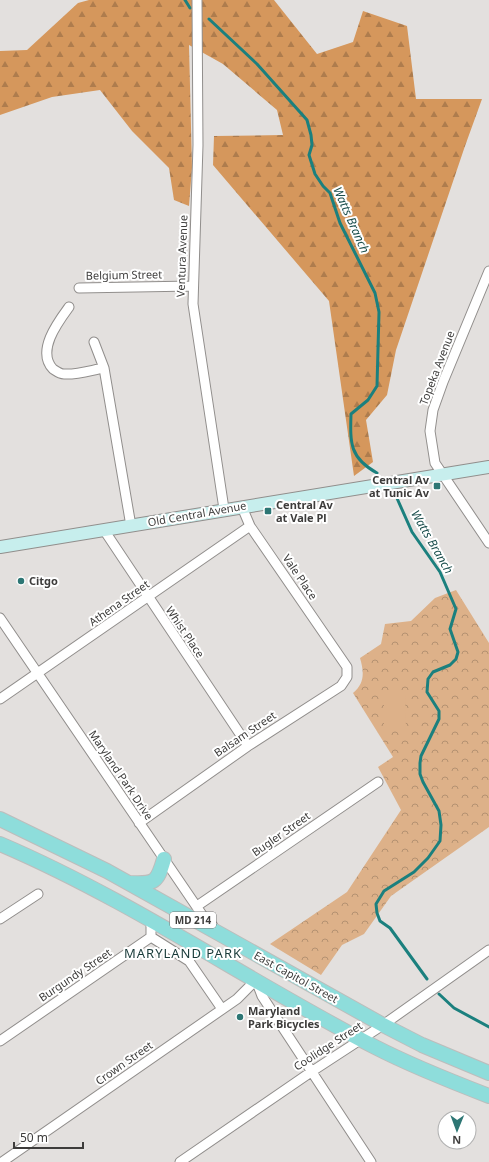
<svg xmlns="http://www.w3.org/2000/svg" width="489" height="1162" font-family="'Noto Sans',sans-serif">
	<defs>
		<pattern id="forest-firs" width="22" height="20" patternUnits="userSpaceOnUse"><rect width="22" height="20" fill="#d5975c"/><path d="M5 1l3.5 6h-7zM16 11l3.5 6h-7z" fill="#ae7c4d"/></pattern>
		<pattern id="park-crowns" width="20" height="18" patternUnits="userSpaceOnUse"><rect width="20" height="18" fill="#ddb189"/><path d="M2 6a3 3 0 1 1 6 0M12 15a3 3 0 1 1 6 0" fill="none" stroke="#b49171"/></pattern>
	</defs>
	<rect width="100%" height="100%" fill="#e3e0de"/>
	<!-- forest -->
	<path fill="url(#forest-firs)" d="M 89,0 L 274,0 L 317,54 L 353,42 L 363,11 L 407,26 L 416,99 L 482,99 L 465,146 L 396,350 L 387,395 L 366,420 L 373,462 L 354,476 L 329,301 L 213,165 L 214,136 L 283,135 L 277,110 L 223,64 L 189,45 L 192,168 L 189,206 L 174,200 L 169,168 L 132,131 L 100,90 L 52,97 L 0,115 L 0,51 L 27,50 L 78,3 Z"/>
	<!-- park -->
	<path fill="url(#park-crowns)" d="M 456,590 L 489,643 L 489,827 L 391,896 L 364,934 L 342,945 L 321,975 L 270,944 L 347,892 L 401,810 L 378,767 L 393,757 L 353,693 C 365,683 364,672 360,658 L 381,644 L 385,624 L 411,621 L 435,598 Z"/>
	<!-- pitch -->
	<path fill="#ddb189" d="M 384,694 L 405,694 L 406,730 L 384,730 Z"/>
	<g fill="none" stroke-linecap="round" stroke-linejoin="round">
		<!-- stream -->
		<path stroke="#1b807e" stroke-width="3" d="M 185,0 L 190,8
			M 209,19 L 257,64 L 307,120 L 311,135 L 312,145 L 309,155 L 315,174 L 323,186 L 330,193 L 340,223 L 375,293 L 379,312 L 377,386 L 368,400 L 351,414 C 350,444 350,458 377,473
			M 396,496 L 412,532 L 440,572 L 456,609 L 450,629 L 458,652 L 456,659 L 450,665 L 433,672 L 428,679 L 427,692 L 439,711 L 439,719 L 421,756 L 420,763 L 420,774 L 423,782 L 439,811 L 441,825 L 440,841 L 428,858 L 414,872 L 384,891 L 376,904 L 377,913 L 380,921 L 390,928 L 427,979
			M 439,994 L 454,1008 L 489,1027"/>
		<defs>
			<path id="street" d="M 197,0 L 198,145 L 193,304 L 224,509
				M 489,271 L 443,382 L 433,410 L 430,431 L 435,463 L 489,543
				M 79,288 L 193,286
				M 69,307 C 58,322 36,351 53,369 C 56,371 60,374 64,374 C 77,375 92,370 104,368
				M 94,342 L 104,368 L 131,526
				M 104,530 L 248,746
				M 0,618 L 205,919 L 213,926
				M 0,699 L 250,526
				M 139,823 L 248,746 L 341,686 L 347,677 L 347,667 L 250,526 L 242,507
				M 197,906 L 378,782
				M 0,919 L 38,894
				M 151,937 L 189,961 L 222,1009
				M 0,1041 L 151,937 L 151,921
				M 2,1162 L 237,999 L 256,980 L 262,996 L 371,1162
				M 180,1162 L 311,1072 L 383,1025 L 489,950"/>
			<path id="secondary" d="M 0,547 L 489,467"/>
			<path id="primary" d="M 0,819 L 107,871 L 383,1025 L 422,1045 L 489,1073
				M 0,844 C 131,900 249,982 375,1047 C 412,1066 450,1081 489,1096
				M 130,883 C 155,884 157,883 164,859"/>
		</defs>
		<!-- street casing -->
		<use href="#street" stroke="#918e8c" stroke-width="11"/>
		<!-- secondary casing -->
		<use href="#secondary" stroke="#918e8c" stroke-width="14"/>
		<!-- primary casing -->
		<use href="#primary" stroke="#bdbdbc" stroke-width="16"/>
		<!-- street -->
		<use href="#street" stroke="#fff" stroke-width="9"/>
		<!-- secondary -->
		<use href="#secondary" stroke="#c7eeed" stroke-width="12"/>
		<!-- primary -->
		<use href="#primary" stroke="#8edddb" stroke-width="14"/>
	</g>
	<!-- markers -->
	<g fill="#2d7674" stroke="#fff" stroke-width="1.5">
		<rect x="433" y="482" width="8" height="8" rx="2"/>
		<rect x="264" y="507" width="8" height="8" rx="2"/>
		<circle cx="21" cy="581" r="4"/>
		<circle cx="240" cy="1017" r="4"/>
	</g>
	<g text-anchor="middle" stroke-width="4" stroke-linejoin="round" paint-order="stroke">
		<!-- shield labels -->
		<rect fill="#fff" stroke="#777676" stroke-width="1" x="170" y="912" width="46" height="16" rx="3"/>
		<g font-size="10" font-weight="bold" fill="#3d3c3b">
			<text x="193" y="924">MD 214</text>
		</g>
		<!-- street labels -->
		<g font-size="11" fill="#3d3c3b" stroke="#fff">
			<text transform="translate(182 256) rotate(-88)" y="4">Ventura Avenue</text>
			<text transform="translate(124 275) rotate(-1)" y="4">Belgium Street</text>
			<text transform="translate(437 368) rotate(-69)" y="4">Topeka Avenue</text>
			<text transform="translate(197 514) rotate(-10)" y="4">Old Central Avenue</text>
			<text transform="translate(300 577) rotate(56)" y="4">Vale Place</text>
			<text transform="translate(119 603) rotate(-35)" y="4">Athena Street</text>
			<text transform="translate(185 632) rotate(56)" y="4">Whist Place</text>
			<text transform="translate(245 734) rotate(-34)" y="4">Balsam Street</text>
			<text transform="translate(121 775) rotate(56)" y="4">Maryland Park Drive</text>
			<text transform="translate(281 834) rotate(-35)" y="4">Bugler Street</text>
			<text transform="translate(75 975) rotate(-34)" y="4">Burgundy Street</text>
			<text transform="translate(296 977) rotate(29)" y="4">East Capitol Street</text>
			<text transform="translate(328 1046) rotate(-33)" y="4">Coolidge Street</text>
			<text transform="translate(124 1063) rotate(-35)" y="4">Crown Street</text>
		</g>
		<!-- poi labels -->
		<g font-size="11" font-weight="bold" fill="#3d3c3b" stroke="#fff" text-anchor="start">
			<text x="429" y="484" text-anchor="end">Central Av<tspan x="429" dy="13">at Tunic Av</tspan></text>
			<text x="276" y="509">Central Av<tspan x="276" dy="13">at Vale Pl</tspan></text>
			<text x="29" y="585">Citgo</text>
			<text x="248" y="1015">Maryland<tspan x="248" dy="13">Park Bicycles</tspan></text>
		</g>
		<!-- water labels -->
		<g font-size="12" font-style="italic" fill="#1a4e4c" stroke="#fff">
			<text transform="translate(351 220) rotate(66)" y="4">Watts Branch</text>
			<text transform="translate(432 542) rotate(60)" y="4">Watts Branch</text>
		</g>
		<!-- quarter labels -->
		<g font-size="13" letter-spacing="1" fill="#183a39" stroke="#fff">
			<text x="183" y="958">MARYLAND PARK</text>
		</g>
	</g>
	<!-- north arrow -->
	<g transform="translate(457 1130) rotate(181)"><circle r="19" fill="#ffffff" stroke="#b1b1b1"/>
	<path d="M0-3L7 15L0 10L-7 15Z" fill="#2d7674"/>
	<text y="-6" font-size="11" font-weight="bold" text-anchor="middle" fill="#3d3c3b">N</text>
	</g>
	<!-- scale -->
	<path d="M14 1142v6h69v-6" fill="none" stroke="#3d3c3b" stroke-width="2"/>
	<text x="20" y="1142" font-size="12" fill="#3d3c3b" stroke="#ffffff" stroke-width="3" paint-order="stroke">50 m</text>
</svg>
